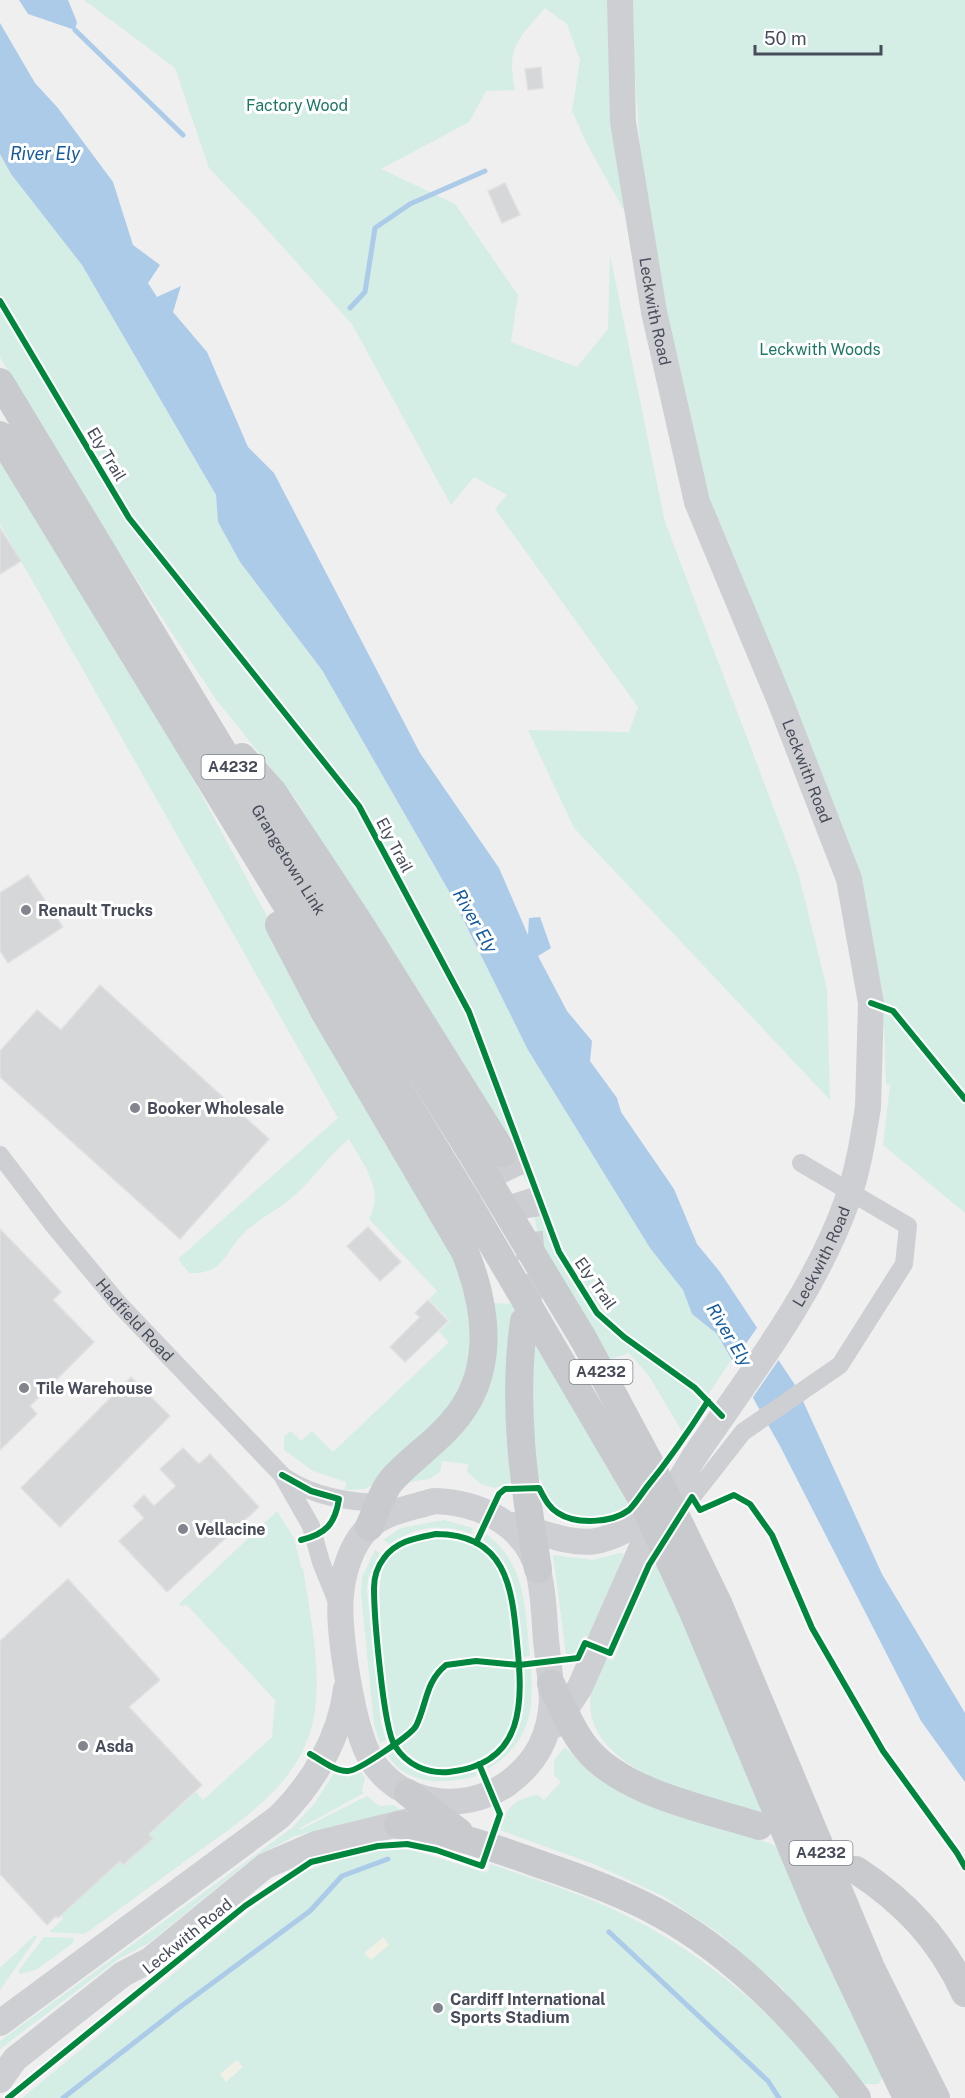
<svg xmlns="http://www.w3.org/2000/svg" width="965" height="2098" font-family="'Public Sans',sans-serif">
	<rect width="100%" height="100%" fill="#efefef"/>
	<!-- green -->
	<path fill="#d4ede5" d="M 84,0 L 611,0 L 635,230 L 586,142 L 572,111 L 580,60 L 567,24 L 545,8 C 518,39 506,47 515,90 L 486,91 L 469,122 L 381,169 L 455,204 L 518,295 L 511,342 L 577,367 L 608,329 L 610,255 L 665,522 L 798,872 L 827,989 L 830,1100 L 574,828 L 528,730 L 629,732 L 638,707 L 495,509 L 507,495 L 474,477 L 451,505 L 352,324 L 253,214 L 209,168 L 175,68 Z
		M 632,0 L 965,0 L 965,1213 L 883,1145 L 890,1085 L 886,1084 L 883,993 L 868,925 L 706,492 L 661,314 L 641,162 L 633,48 Z
		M 0,154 L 11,174 L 82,265 L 216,495 L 218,522 L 240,562 L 322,670 L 450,893 L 528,1050 L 650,1248 L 683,1290 L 692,1314 L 717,1334 L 731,1360 L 683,1433 L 649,1376 L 629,1353 L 607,1360 L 540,1247 L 529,1187 L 496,1124 L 295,798 L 215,698 L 106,533 L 0,357 Z
		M 0,451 L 186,766 L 365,1098 L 459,1259 L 475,1346 L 454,1403 L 375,1483 L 365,1489 L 345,1490 L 346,1482 L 313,1471 L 284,1450 L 284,1436 L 291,1431 L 301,1441 L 312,1431 L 333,1452 L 449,1342 L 439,1332 L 450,1321 L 429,1299 L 437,1291 L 369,1219 C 385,1190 364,1166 349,1139 C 329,1155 315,1177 295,1195 C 281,1208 262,1217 247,1230 C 224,1250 226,1275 189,1273 L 178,1259 L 338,1118 L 0,524 Z
		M 491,1303 L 515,1304 L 513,1482 L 494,1488 L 481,1484 L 467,1472 L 468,1464 L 442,1461 L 440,1472 L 429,1479 L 408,1482 L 457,1433 Z
		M 532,1332 L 628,1504 C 597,1530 548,1524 541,1479 L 533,1480 Z
		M 277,1511 L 294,1538 L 301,1567 L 303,1568 C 310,1615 322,1669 314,1717 C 301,1785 240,1821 188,1859 C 154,1884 119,1909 85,1934 L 49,1932 L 63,1919 L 61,1916 L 120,1861 L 124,1865 L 153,1839 L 149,1835 L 196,1792 L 203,1800 L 272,1737 L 275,1700 L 186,1604 L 182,1607 L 179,1604 Z
		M 444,1520 L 473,1528 L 471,1534 C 442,1523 416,1526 390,1544 L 383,1540 L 401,1528 Z
		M 486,1534 C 527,1564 525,1610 530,1656 L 522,1657 C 518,1614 522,1567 483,1540 Z
		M 442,1537 C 513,1546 509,1605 515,1661 L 472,1657 L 442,1662 C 416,1683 425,1721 397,1738 C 387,1712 371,1585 385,1564 C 398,1545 422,1540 442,1537 Z
		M 375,1550 L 380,1553 L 368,1578 L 367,1592 L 381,1723 L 386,1740 L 380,1743 L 374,1725 L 361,1593 L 362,1577 Z
		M 620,1553 L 624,1554 L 591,1637 L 584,1636 L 576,1653 L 566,1655 L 553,1555 L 593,1560 Z
		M 655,1559 L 728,1723 L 763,1816 C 707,1796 578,1772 591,1692 C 593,1680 599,1668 603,1657 L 613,1661 Z
		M 467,1665 L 515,1670 C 517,1688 519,1707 511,1725 C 494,1767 429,1785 401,1746 C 444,1721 411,1673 467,1665 Z
		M 531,1668 C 534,1714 529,1743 488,1769 L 485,1763 C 524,1740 527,1711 524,1669 Z
		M 565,1747 L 594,1776 L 779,1847 L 885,2075 L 878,2084 L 864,2084 L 851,2072 L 783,1989 L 720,1934 L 663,1896 L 596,1865 L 500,1830 C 507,1807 513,1799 538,1795 L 544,1800 L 561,1782 L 554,1775 L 554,1760 Z
		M 393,1752 C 412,1780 446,1778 474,1769 L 477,1776 C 445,1784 409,1787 388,1756 Z
		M 361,1772 L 365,1778 L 362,1791 L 364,1793 L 300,1828 L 300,1830 L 367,1796 L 379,1806 L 394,1805 L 400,1810 L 295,1836 L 253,1858 L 149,1943 L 120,1958 L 0,2049 L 0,2041 L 292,1828 L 315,1803 L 334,1773 L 349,1777 Z
		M 409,1849 L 487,1873 L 490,1864 C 537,1880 586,1895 631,1918 C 713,1959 787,2026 843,2098 L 22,2098 L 252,1909 L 308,1870 L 362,1852 Z
		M 35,1935 L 37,1937 L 0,1990 L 0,1968 Z
		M 44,1937 L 74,1938 L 73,1943 L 36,1970 L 19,1974 L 19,1970 Z"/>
	<!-- sand -->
	<path fill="#f0f0e6" d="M 383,1937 L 389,1945 L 371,1960 L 364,1953 Z
		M 237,2060 L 243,2067 L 226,2082 L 220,2074 Z"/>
	<!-- water -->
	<path fill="#abcbe9" d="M 19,0 L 68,0 L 77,22 L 75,30 L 28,14 Z
		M 0,23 L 35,83 L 58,108 L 113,182 L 133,245 L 160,265 L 148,283 L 157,297 L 181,286 L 173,312 L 207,352 L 248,447 L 274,473 L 420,753 L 499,868 L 528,935 L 529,918 L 540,917 L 551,948 L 538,956 L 567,1011 L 592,1041 L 590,1061 L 617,1098 L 621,1112 L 674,1189 L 697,1244 L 720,1272 L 797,1388 L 882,1574 L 965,1713 L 965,1782 L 921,1721 L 780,1446 L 717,1334 L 692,1314 L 683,1290 L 650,1248 L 528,1050 L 450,893 L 322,670 L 240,562 L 218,522 L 216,495 L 82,265 L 11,174 L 0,154 Z"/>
	<!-- pier -->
	<path fill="#efefef" d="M 759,1325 L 780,1358 L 751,1400 L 731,1365 Z"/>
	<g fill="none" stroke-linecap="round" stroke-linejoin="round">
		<!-- stream -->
		<path stroke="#abcbe9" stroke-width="5" d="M 75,30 L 183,135
			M 350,308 L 365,292 L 375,228 L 410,204 L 485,171
			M 609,1932 L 768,2081 L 779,2098
			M 63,2098 L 180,2007 L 310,1911 L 342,1876 L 388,1859"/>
	</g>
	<!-- building -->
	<path fill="#d6d7d9" stroke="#e0e0e2" stroke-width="1.5" d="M 541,67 L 543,88 L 528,90 L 525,69 Z
		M 505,183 L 520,215 L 502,223 L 488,191 Z
		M 0,528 L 21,561 L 0,574 Z
		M 28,875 L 63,927 L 8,963 L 0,951 L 0,893 Z
		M 100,985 L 269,1139 L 180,1239 L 0,1077 L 0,1051 L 37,1010 L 61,1030 Z
		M 368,1227 L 401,1262 L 380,1281 L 347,1246 Z
		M 0,1229 L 61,1292 L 53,1300 L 94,1342 L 30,1406 L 37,1414 L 0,1450 Z
		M 428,1300 L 448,1321 L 405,1362 L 390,1347 L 420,1317 L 415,1313 Z
		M 131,1377 L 170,1416 L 60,1527 L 21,1488 Z
		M 183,1448 L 199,1464 L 210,1454 L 259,1507 L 167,1592 L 119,1541 L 144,1518 L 133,1506 L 144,1495 L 154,1506 L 176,1486 L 160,1469 Z
		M 68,1579 L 160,1680 L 129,1707 L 202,1785 L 149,1834 L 153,1839 L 123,1865 L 120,1861 L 58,1918 L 56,1916 L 47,1925 L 0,1874 L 0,1641 Z"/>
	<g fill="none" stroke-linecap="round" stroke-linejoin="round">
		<!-- primary-tunnel -->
		<path stroke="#cdced1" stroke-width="28" stroke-dasharray="28 14" stroke-linecap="butt" d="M 503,1153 C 509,1166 518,1180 522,1195 C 533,1236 532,1277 525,1319"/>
		<!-- street -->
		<g stroke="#cdcfd2" stroke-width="18">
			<path id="s1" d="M 0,1155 L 54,1226 L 119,1304 L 282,1475 L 311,1526 L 321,1562 L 338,1604"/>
			<path d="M 286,1478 C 316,1498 352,1503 388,1503"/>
			<path d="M 677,1485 L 692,1497 L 743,1432 L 840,1365 L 904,1264 L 908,1226 L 801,1163"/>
		</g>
		<!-- secondary -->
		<g stroke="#cecfd3" stroke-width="26">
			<path id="s2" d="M 620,0 L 623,122 L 654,312 L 697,502 L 780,701 L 849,879 L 871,1003 L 868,1107"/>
			<path d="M 434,1501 C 479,1502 525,1524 538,1570 C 544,1593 544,1617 546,1640 C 548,1660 551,1680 552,1700 C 550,1736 537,1762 507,1784 C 464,1814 399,1806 371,1759 C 353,1730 337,1629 341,1595 C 343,1572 351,1545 368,1528 C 385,1511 412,1508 434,1501 Z"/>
			<path d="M 513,1525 C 587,1546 593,1554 659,1509"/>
			<path d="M 555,1725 L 580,1687 L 649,1531 L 694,1457"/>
			<path d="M 0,2023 L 279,1817 C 313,1783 340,1738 346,1689"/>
			<path d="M 0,2080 L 15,2059 L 123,1974 L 150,1960 L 265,1866 L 316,1844 L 418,1819"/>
		</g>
		<!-- primary -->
		<g stroke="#c8cace" stroke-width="28">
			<path id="s3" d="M 0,382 L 283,851 L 469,1149"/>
			<path d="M 0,435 L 467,1201"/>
			<path d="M 242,757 L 273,792 L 360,924 L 503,1153"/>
			<path d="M 279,925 L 325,1013 L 465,1252 C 488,1309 496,1375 451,1424 C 433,1445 409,1460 391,1481 C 381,1493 376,1512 369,1527"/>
			<path d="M 524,1321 C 512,1405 524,1486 538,1569"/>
			<path d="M 718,1603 L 871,1968 L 936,2098"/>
			<path d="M 694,1614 L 820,1915 L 907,2098"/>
			<path d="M 551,1684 C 562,1705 571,1730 586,1748 C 622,1793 706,1809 759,1826"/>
			<path d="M 408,1793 L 459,1832"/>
			<path d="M 398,1825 C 450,1833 493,1847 542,1865 C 581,1878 619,1892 655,1911 C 736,1954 803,2026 857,2098"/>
			<path d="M 856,1870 C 905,1902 940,1939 965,1993"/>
		</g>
		<!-- secondary-bridge -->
		<path stroke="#cecfd3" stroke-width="26" id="s4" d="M 694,1457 C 749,1376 814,1294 847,1201 C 858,1171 863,1139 868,1107"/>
		<!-- primary-bridge -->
		<path stroke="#c8cace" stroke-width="28" d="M 469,1149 L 584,1340 L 652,1467 L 718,1603
			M 467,1201 L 640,1496 L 694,1614"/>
		<defs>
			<path id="cycleway" d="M 0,301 L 129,518 L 359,806 L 469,1012 L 559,1252 L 597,1313 L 624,1337 L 695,1388 L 722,1416
				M 871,1003 L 893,1011 L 965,1099
				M 282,1475 L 311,1491 L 339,1499 C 335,1524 326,1534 301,1540
				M 436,1534 C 506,1534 512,1587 517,1642 C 523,1701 526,1764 449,1772 C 427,1774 407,1765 395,1746 C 383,1728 374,1614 374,1588 C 374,1578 377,1567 384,1558 C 396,1541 416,1538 436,1534 Z
				M 476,1543 L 499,1494 L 505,1489 L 539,1488 C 544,1497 548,1507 558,1513 C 576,1525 612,1523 629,1510 C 635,1504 641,1495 646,1488 C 669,1460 689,1431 708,1401
				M 310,1754 C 321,1760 336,1772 348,1771 C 358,1771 411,1735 416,1726 C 427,1704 425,1682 446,1665 L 476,1661 L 519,1665 L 578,1658 L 585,1643 L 610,1653 L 649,1565 L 692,1497 L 700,1510 L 734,1495 L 750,1504 L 772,1535 L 812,1628 L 883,1751 L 957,1853 L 965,1867
				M 8,2098 L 245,1906 L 311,1862 L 378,1846 L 407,1844 L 436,1850 L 482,1866 L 500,1814 L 479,1764"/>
		</defs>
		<!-- cycleway casing -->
		<use href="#cycleway" stroke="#fff" stroke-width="10"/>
		<!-- cycleway -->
		<use href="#cycleway" stroke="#00873e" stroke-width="6"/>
	</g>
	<!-- markers -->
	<g fill="#82858e" stroke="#fff" stroke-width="2">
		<circle cx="26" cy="910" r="6"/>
		<circle cx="135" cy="1108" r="6"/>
		<circle cx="24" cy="1388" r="6"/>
		<circle cx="183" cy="1529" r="6"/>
		<circle cx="83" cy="1746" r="6"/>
		<circle cx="438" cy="2008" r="6"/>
	</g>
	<g text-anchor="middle" stroke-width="6" stroke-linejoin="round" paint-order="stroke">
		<!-- shield labels -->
		<g fill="#fff" stroke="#7e828c" stroke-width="1.5">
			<rect x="201.5" y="755" width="63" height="24" rx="4.5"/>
			<rect x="569.5" y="1360" width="63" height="24" rx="4.5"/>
			<rect x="789.5" y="1841" width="63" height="24" rx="4.5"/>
		</g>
		<g font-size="15" font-weight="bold" fill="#474c5a">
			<text x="233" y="772">A4232</text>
			<text x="601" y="1377">A4232</text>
			<text x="821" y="1858">A4232</text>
		</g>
		<!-- park labels -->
		<g font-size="16" fill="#1c7763" stroke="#fff">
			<text x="297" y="111">Factory Wood</text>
			<text x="820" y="355">Leckwith Woods</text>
		</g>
		<!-- street labels -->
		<g font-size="16" fill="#474c5a" stroke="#fff">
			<text dy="6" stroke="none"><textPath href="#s2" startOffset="314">Leckwith Road</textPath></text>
			<text transform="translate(107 454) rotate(59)" y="6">Ely Trail</text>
			<text dy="6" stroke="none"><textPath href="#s2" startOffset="800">Leckwith Road</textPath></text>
			<text transform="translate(395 845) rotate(62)" y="6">Ely Trail</text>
			<text dy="6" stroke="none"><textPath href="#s3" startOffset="558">Grangetown Link</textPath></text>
			<text dy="6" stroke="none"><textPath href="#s4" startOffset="238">Leckwith Road</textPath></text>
			<text transform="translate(596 1283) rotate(55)" y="6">Ely Trail</text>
			<text dy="6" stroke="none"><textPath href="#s1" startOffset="213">Hadfield Road</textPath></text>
			<text transform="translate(187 1936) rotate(-39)" y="6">Leckwith Road</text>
		</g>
		<!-- poi labels -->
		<g font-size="16" font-weight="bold" fill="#474c5a" stroke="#fff" text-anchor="start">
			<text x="38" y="916">Renault Trucks</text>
			<text x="147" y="1114">Booker Wholesale</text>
			<text x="36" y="1394">Tile Warehouse</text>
			<text x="195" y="1535">Vellacine</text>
			<text x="95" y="1752">Asda</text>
			<text x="450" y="2005">Cardiff International<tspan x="450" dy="18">Sports Stadium</tspan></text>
		</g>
		<!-- water labels -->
		<g font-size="18" font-style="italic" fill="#155ba0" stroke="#fff">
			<text x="45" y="160">River Ely</text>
			<text transform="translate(475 921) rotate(60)" y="6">River Ely</text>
			<text transform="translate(729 1335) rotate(59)" y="6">River Ely</text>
		</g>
	</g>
	<!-- scale -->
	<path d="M755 45v9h126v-9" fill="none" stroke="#474c5a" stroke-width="3"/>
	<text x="764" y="45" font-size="18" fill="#474c5a" stroke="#ffffff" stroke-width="4.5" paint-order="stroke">50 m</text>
</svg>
